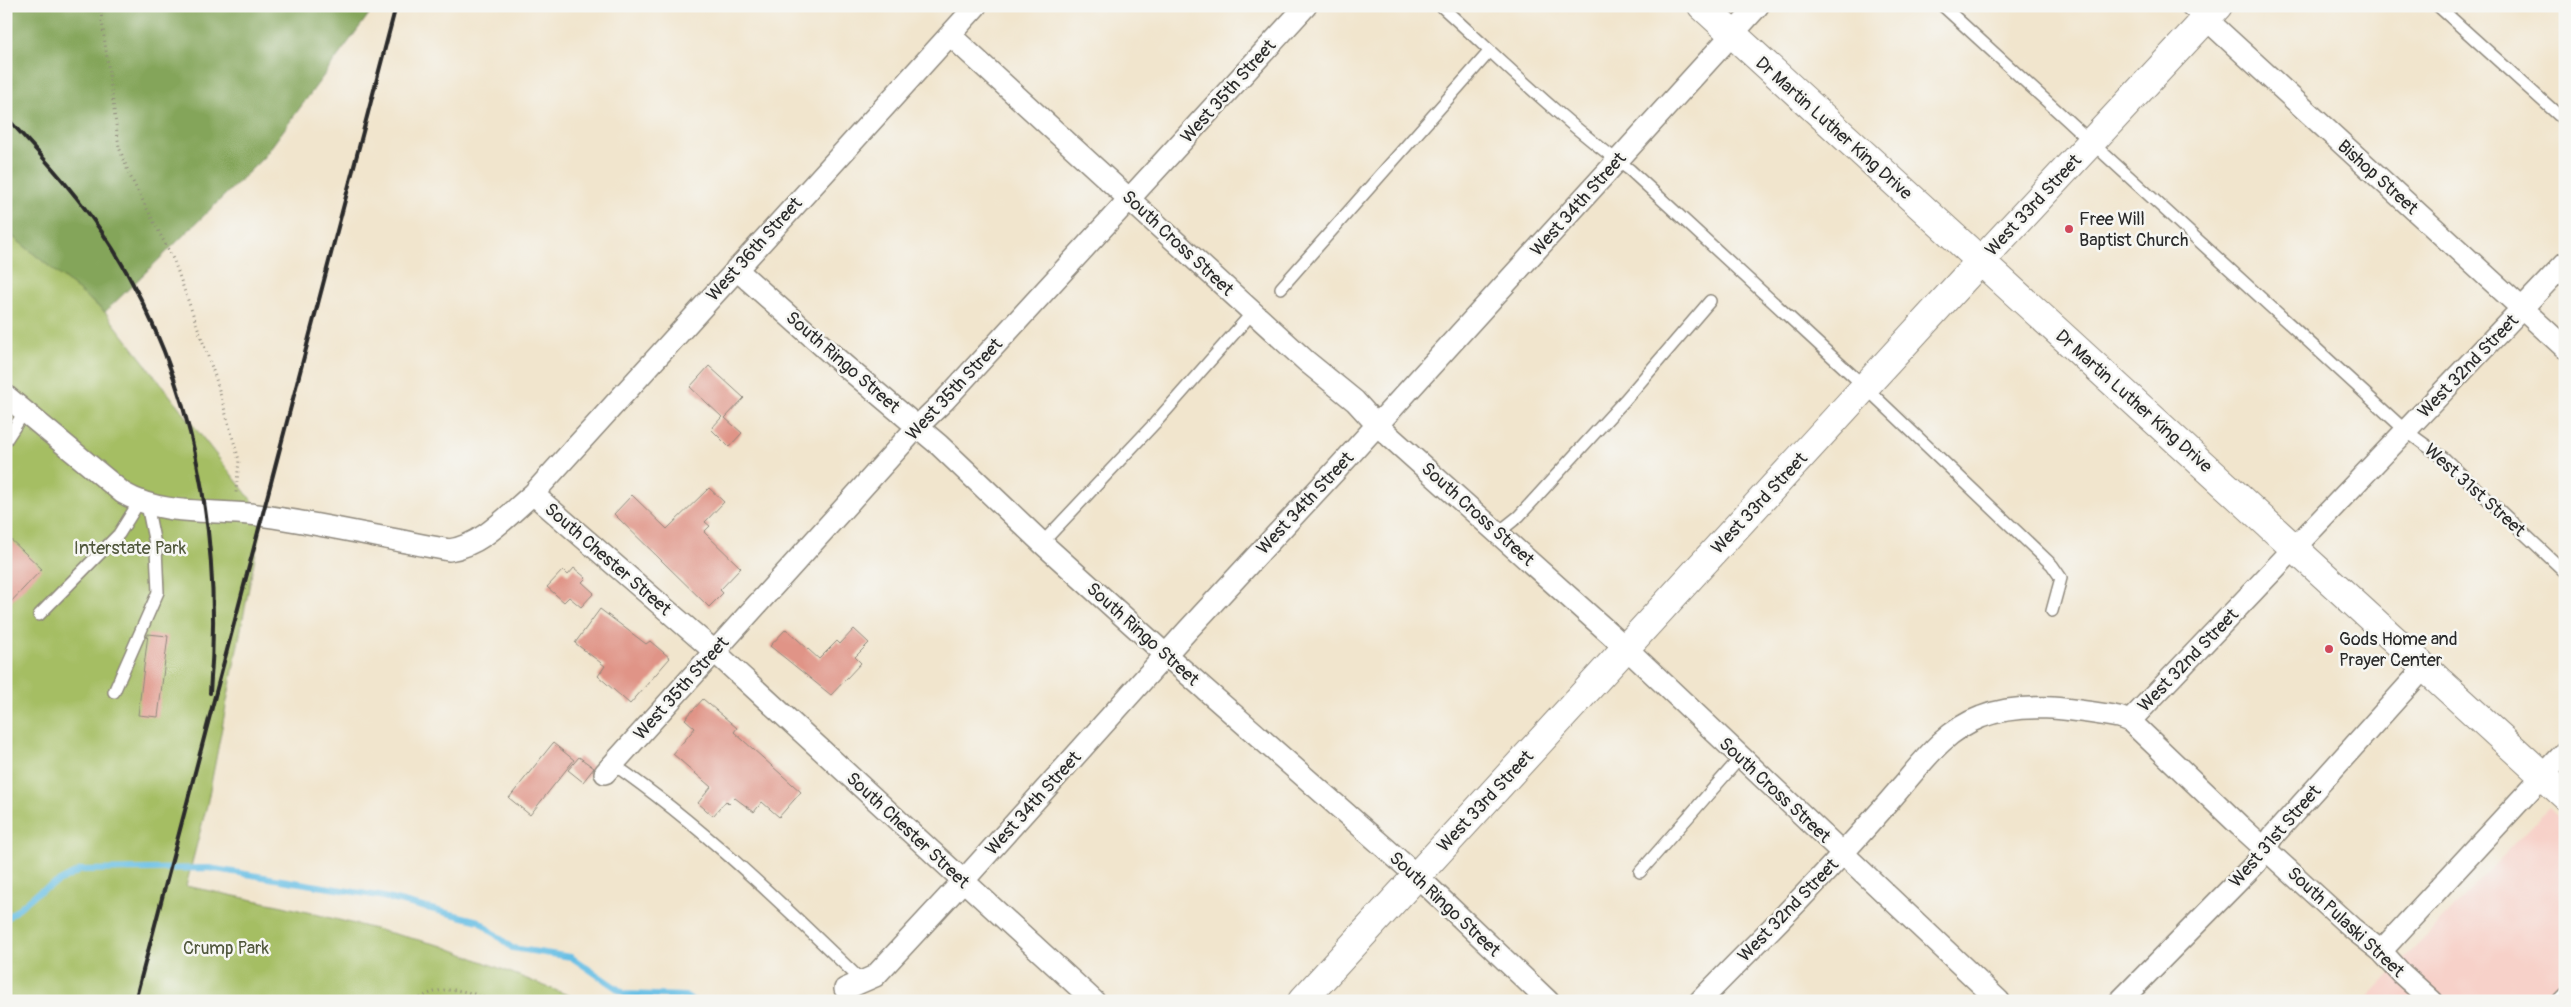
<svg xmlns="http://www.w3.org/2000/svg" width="2571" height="1007" font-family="Pangolin,sans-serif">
	<rect width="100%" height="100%" fill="#f6f6f2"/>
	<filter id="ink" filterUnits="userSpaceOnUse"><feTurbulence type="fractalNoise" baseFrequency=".02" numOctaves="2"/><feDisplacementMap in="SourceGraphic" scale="10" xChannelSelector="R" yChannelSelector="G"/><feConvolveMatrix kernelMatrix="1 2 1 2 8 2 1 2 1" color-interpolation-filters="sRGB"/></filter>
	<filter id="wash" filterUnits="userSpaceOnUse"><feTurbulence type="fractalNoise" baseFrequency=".0096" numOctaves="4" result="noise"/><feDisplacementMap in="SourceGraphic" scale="20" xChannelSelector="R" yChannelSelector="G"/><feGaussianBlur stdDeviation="1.12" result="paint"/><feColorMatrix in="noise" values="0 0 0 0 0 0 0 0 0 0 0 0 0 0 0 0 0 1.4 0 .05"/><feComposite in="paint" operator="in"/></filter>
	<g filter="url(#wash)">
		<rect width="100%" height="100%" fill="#f1e5cd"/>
		<!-- built -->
		<path fill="#f7d1c9" d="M 2549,808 L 2565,824 L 2565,1001 L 2364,1001 Z"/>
		<!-- green -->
		<path fill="#a5be64" stroke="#687448" d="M 6,231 L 105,312 L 263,515 L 207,805 L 186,886 L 283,906 L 443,946 L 583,1001 L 6,1001 Z"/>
		<!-- forest -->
		<path fill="#84a55a" stroke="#586842" d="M 6,6 L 375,6 L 263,158 L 105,312 L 6,231 Z"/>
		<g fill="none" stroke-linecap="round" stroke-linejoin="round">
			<!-- stream -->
			<path stroke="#68bfe5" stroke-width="6" d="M 6,919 L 37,893 L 81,870 L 209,868 L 379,896 L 479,921 L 512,948 L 571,957 L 625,994 L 685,996 L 693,1001"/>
		</g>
		<g id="blocks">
			<!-- building -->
			<path fill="#e09487" d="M 709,366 L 744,398 L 725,418 L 742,433 L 729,447 L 711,429 L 722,417 L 690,387 Z
				M 709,488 L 724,502 L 705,522 L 710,526 L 704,532 L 741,568 L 720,590 L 723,593 L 709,607 L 614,514 L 632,495 L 667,529 Z
				M 6,535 L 42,569 L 6,607 Z
				M 574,568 L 586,578 L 582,582 L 594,593 L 581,607 L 569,597 L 564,602 L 547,587 L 563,570 L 568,575 Z
				M 600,609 L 646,644 L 650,641 L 670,658 L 630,704 L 598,676 L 605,666 L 575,643 Z
				M 786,629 L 819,659 L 837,641 L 840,644 L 854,629 L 869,643 L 855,657 L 861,663 L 831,695 L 770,646 Z
				M 148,634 L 168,636 L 158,717 L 138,715 Z
				M 703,699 L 737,728 L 734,732 L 801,792 L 779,817 L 762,802 L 754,812 L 735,798 L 729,804 L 726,801 L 713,816 L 698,803 L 711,787 L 673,754 L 695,728 L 685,719 Z
				M 553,743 L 574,760 L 530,815 L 509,798 Z
				M 579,757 L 594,768 L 583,782 L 568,770 Z"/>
		</g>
	</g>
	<g filter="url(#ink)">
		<use href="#blocks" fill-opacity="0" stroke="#8e887c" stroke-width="1"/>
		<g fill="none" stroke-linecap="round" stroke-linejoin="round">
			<defs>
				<path id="service" d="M 1441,6 C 1503,62 1562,121 1630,170 L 1865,387 L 2052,565 L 2061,578 L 2052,611
					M 1943,6 L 2406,431 L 2445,459 L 2565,572
					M 2438,6 L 2565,121
					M 1281,288 L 1490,51
					M 6,440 L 25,411
					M 1499,532 L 1519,516 L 1625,400 L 1710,301
					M 1042,543 L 1155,423 L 1253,312
					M 39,615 L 119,534 L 139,502
					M 114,692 L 158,592 L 156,549 L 147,505
					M 613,764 C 705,828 784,906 864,983
					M 1640,872 L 1740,758
					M 2558,1001 L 2565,994"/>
				<path id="minor" d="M 2192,6 L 2565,348
					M 950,35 L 1306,361 L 1355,401 L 1377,425 L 1626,648 L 1999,1001
					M 736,269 L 845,366 L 939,445 L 1042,543 L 1166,655 L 1417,876 L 1548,1001
					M 6,396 L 123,493 C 166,518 217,508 265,516 C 327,525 388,539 449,550 C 483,545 508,515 533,494 L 976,6
					M 533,494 L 714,651 L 1094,1001
					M 2130,721 L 2565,263
					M 605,773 L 918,426 L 945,400 L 1306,6
					M 2381,951 L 2565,752
					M 845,989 L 875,976 L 964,880 L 1187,631 L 1338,468 L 1758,6
					M 1700,1001 C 1747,952 1797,905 1842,854 C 1862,832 1883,809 1902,786 C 1925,759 1946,730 1981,717 C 2023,700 2076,710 2119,717 L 2130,721 L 2240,826 L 2353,929 L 2381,951 L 2402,974 L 2432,1001
					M 2120,1001 L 2256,863 L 2273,836 L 2424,668"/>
				<path id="tertiary" d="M 1702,6 L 2565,796
					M 1302,1001 L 1963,280 L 2218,6"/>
			</defs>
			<!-- service casing -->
			<use href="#service" stroke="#8e887c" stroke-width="14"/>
			<!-- minor casing -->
			<use href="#minor" stroke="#8e887c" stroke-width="24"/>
			<!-- tertiary casing -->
			<use href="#tertiary" stroke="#8e887c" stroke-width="30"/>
			<!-- path -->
			<path stroke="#8e887c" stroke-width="3" stroke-dasharray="1 4" stroke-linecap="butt" d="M 100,6 L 119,147 L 129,174 L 174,261 L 215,376 L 239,460 L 236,493
				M 416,1001 C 442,982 467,991 495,1001"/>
			<!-- service -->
			<use href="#service" stroke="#fff" stroke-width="11"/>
			<!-- minor -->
			<use href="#minor" stroke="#fff" stroke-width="21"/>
			<!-- tertiary -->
			<use href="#tertiary" stroke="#fff" stroke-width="28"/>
			<!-- rail -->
			<path stroke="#2b2b2b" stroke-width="4" d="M 6,117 C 45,159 83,201 113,249 C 195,382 223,540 210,693
				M 135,1001 L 396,6"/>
		</g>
	</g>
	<!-- markers -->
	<g fill="#d1495b" stroke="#f6f6f2" stroke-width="2">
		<circle cx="2069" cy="229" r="5"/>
		<circle cx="2329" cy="649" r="5"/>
	</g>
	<g text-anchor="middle" stroke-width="5" stroke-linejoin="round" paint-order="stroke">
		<!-- street labels -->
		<g font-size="18" fill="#2b2b2b" stroke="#f6f6f2">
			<text transform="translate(1228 91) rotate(-48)" y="6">West 35th Street</text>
			<text transform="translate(1834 128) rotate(42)" y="6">Dr Martin Luther King Drive</text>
			<text transform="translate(2378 177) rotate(42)" y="6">Bishop Street</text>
			<text transform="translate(1578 204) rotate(-48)" y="6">West 34th Street</text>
			<text transform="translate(2033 205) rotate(-47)" y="6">West 33rd Street</text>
			<text transform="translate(1178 243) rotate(43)" y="6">South Cross Street</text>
			<text transform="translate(754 249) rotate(-48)" y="6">West 36th Street</text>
			<text transform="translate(843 362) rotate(41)" y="6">South Ringo Street</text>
			<text transform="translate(2468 366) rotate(-46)" y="6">West 32nd Street</text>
			<text transform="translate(954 389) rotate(-47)" y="6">West 35th Street</text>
			<text transform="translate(2134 401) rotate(42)" y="6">Dr Martin Luther King Drive</text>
			<text transform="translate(2475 490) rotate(42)" y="6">West 31st Street</text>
			<text transform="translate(1305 503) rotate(-47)" y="6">West 34th Street</text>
			<text transform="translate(1759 503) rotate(-47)" y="6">West 33rd Street</text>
			<text transform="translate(1478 514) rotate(42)" y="6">South Cross Street</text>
			<text transform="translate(608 559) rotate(41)" y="6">South Chester Street</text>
			<text transform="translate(1143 634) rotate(42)" y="6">South Ringo Street</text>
			<text transform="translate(2188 660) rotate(-46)" y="6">West 32nd Street</text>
			<text transform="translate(681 688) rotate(-48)" y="6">West 35th Street</text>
			<text transform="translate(1775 790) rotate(43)" y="6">South Cross Street</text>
			<text transform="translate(1485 801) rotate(-47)" y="6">West 33rd Street</text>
			<text transform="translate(1033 803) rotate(-48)" y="6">West 34th Street</text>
			<text transform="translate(908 830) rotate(43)" y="6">South Chester Street</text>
			<text transform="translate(2275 836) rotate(-49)" y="6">West 31st Street</text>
			<text transform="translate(1445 904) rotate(43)" y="6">South Ringo Street</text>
			<text transform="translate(1788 910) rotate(-46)" y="6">West 32nd Street</text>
			<text transform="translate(2346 922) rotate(43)" y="6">South Pulaski Street</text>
		</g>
		<!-- poi labels -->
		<g font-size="18" fill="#2b2b2b" stroke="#f6f6f2" text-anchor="start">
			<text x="2079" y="225">Free Will<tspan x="2079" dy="21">Baptist Church</tspan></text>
			<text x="2339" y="645">Gods Home and<tspan x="2339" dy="21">Prayer Center</tspan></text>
		</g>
		<!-- park labels -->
		<g font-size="18" fill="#50573c" stroke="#f6f6f2">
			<text x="130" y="554">Interstate Park</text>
			<text x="226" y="954">Crump Park</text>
		</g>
	</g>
	<!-- margin -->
	<rect width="2571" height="1007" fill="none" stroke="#f6f6f2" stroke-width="25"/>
</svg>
